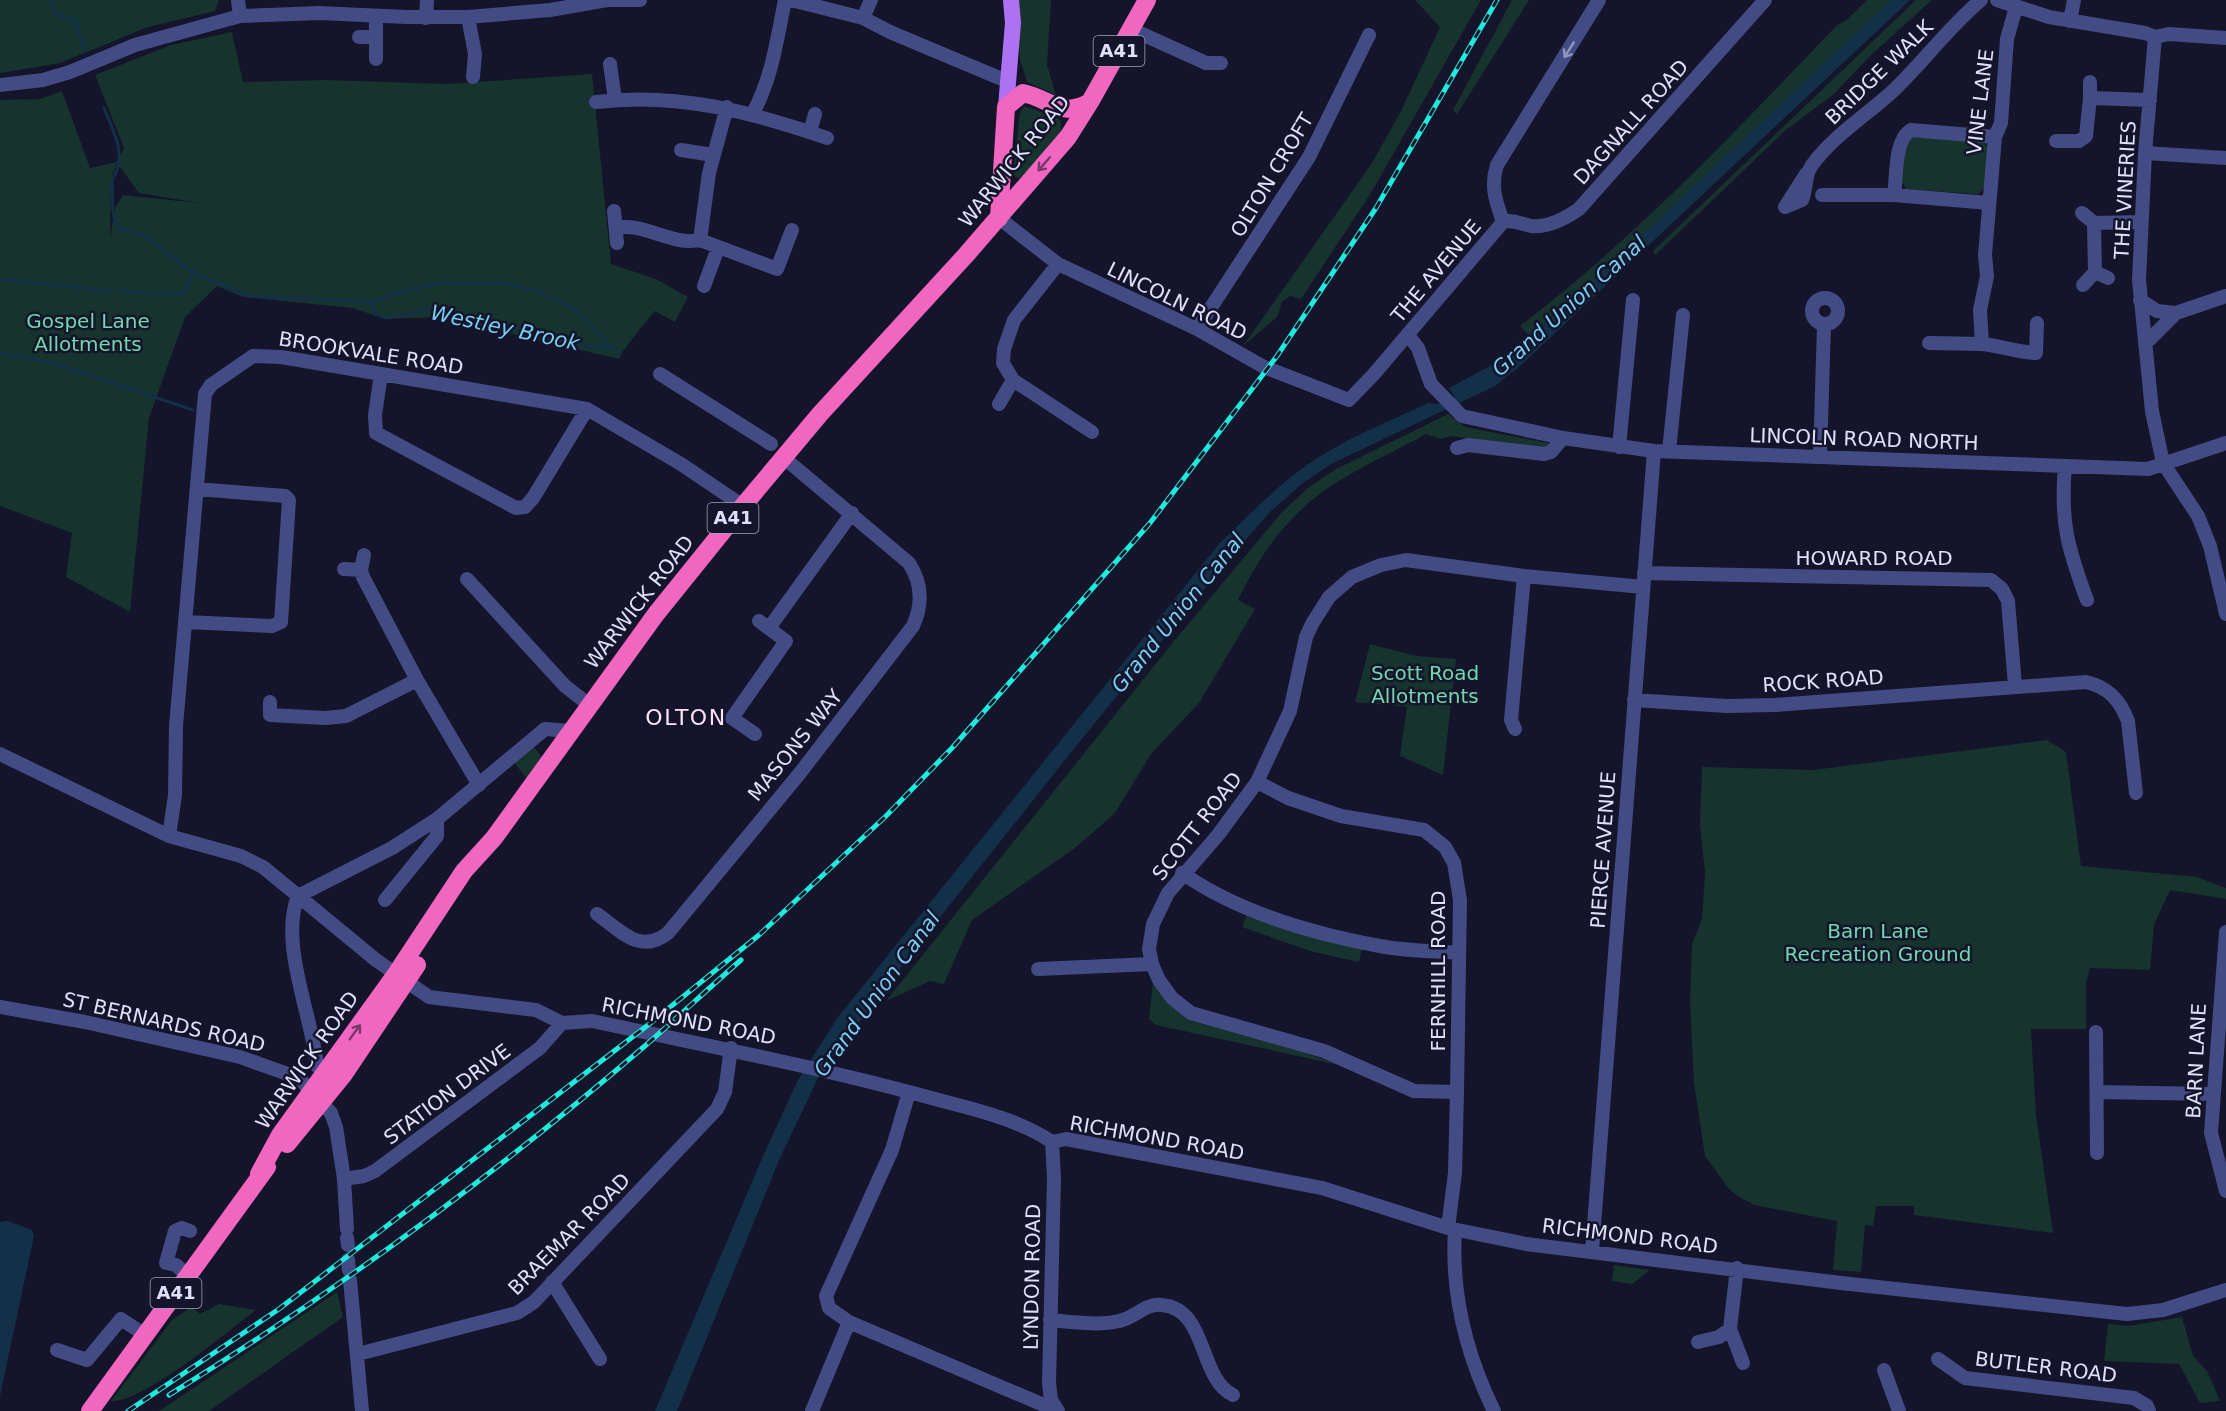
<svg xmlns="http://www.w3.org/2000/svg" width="2226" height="1411" font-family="'DejaVu Sans',sans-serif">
	<rect width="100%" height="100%" fill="#14142a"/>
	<!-- green -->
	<path fill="#17332e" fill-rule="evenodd" d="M 0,0 L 219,0 L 215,11 L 148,27 L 60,63 L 0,73 Z
		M 1016,0 L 1051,0 L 1047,65 L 1056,95 L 1027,82 L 1020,60 Z
		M 1415,0 L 1481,0 L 1371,193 L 1301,299 L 1290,296 L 1282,302 L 1277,317 L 1243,346 L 1372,163 L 1401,111 L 1440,27 Z
		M 1512,0 L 1529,0 L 1457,114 L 1453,110 Z
		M 1867,0 L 1891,0 C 1772,112 1658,234 1529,335 L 1520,326 C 1636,237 1736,131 1837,25 L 1847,20 Z
		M 1916,0 L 1932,0 L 1870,56 L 1834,94 L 1786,130 L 1655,255 L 1653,251 Z
		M 232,32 L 243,82 L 325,80 L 447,84 L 592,74 L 611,264 L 656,279 L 688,297 L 675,322 L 655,311 C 647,321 622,350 619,359 L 439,317 L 386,319 L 352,308 L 243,297 L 217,286 L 185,317 L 149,418 L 130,612 L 66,577 L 72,533 L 0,506 L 0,100 L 40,99 L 62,91 L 90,168 L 117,162 L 124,148 L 95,75 L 171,45 ZM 117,163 L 139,193 L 199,203 L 123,195 L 115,208 L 110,239 L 111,180 Z
		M 1024,106 L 1057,118 L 1061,121 L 1061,132 L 1026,174 L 1019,178 L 1015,177 L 1013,170 L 1020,112 Z
		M 1909,134 L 1982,141 L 1989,148 L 1984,187 L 1979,194 L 1906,189 L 1902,182 L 1906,140 Z
		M 1448,414 L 1465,427 L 1548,443 L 1549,446 L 1543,450 L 1451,436 L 1440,439 L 1426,434 C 1387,456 1333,478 1301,510 C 1275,534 1253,568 1238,600 L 1255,609 L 1199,703 L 1151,754 L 1115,813 L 1075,848 L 972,920 L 944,984 L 930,981 L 886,1001 L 1174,641 L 1283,511 L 1309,487 L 1336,469 Z
		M 1370,644 L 1416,656 L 1456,659 L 1443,775 L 1400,756 L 1407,707 L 1355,702 Z
		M 2047,740 L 2066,752 L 2081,866 L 2197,877 L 2226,888 L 2226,899 L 2170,890 L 2154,925 L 2150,970 L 2090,968 L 2086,983 L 2086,1029 L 2031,1029 L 2036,1115 L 2053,1233 L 1914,1215 L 1914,1206 L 1876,1206 L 1873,1226 L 1865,1225 L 1861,1272 L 1833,1270 L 1837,1221 L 1755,1205 L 1739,1197 L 1729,1189 L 1705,1156 L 1694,1083 L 1690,1003 L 1692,944 L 1702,919 L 1705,873 L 1700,824 L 1702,767 L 1813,770 Z
		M 533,746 L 542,757 L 527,779 L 513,761 Z
		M 1248,913 L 1362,949 L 1359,962 L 1310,951 L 1242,927 Z
		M 1153,983 L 1174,1006 L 1339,1065 L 1156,1025 L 1149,1019 Z
		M 1614,1265 L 1650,1270 L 1632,1284 L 1612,1281 Z
		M 337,1292 L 343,1317 L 209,1411 L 159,1411 Z
		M 219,1304 L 256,1310 C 230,1330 141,1404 111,1401 L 172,1320 L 191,1307 L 200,1314 Z
		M 2182,1317 L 2193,1356 L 2207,1371 L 2220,1401 L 2200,1403 L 2179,1364 L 2104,1361 L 2108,1324 L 2128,1326 Z"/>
	<!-- water -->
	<path fill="#133049" d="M 1891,0 L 1910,0 L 1519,367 L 1495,386 L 1331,464 L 1303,483 L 1270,512 L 1233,554 L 1081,740 L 921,941 L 819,1076 L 780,1158 L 677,1411 L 655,1411 L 763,1156 L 798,1080 L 838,1017 L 1219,544 C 1252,512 1285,477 1324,454 C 1357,434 1394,419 1428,403 L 1437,404 L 1455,397 L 1449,388 L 1488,367 L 1571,302 Z
		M 8,1221 L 32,1230 L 34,1236 L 0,1396 L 0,1222 Z"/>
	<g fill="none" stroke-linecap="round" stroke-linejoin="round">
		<!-- stream -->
		<path stroke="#133049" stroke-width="3" d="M 51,0 L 56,14 L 75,21 L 85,52
			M 104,108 C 114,133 128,156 112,180 C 113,197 110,213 118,228 L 144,235 L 190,271 L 249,296 L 372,302 L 400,292 L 439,283 L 505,283 L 536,291 L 573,308 L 612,348
			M 0,279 L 113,291
			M 118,291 L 177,295 L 187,289 L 193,273
			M 372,302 L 375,314 L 386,318 L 430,309 L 539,333 L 559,343 L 612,348 L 617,353
			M 0,353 L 50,362 L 193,410"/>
		<!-- minor -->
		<path stroke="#434b84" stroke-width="14" d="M 238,0 L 240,16
			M 612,0 L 640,0
			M 791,0 L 863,18 L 890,32 L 1009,82
			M 1997,0 L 2049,17 L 2145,33 L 2155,37 L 2169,34 L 2226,38
			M 2016,7 L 2007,39 L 2001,123 L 1995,137 L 1985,255 L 1987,276 L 1980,310 L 1982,344 C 2001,346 2017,352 2036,353 L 2037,323
			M 468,17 L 475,54 L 473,77
			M 426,18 L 427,0
			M 863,18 L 871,0
			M 2070,21 L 2074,0
			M 1131,29 L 1206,63 L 1221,63
			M 359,37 L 376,37
			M 2155,37 L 2145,153 L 2139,280 L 2152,411 L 2163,463 L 2198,516 L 2210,546 L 2226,614
			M 376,59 L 376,16
			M 610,64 L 615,100
			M 0,85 L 43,80 L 70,72 L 135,45 L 240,16 L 319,13 L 406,17 L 468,17 L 550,10 L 607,0
			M 2090,98 L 2090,82
			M 596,102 C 677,92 752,112 827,138
			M 727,107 L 709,173 L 700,240 L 777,269 L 792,230
			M 753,113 C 772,78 777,39 785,0
			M 810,132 L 815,114
			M 2056,141 L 2079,141 L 2086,136 L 2090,98 L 2150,100
			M 681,150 L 713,155
			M 2145,153 L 2226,158
			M 1806,174 L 1785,207 L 1802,200 C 1807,188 1804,176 1812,165 C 1834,135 1867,115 1894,90 C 1924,61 1949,27 1981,0
			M 1822,195 L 1894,195 L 1989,203
			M 1894,195 C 1897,176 1894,140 1911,130 L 1995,137
			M 614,211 L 617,243
			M 2082,213 L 2094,223
			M 999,218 L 1058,264 L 1197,329 L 1264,367 L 1349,400 L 1374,374 L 1503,222
			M 1503,222 C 1513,219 1521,224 1531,226 C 1548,228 1566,218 1579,209 L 1765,0
			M 1503,222 C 1496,201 1490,187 1497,165 L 1599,0
			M 616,228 C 645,222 670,246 700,240
			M 1058,264 L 1014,320 L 1004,349 L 1003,363 L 1013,380 L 1092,432
			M 2095,272 L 2108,278
			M 2083,285 L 2095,272 L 2094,223 L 2141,222
			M 704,286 L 718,248
			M1812 311a13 13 0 1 1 26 0a13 13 0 1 1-26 0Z
			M 2140,300 L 2157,311 L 2176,313
			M 1197,329 L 1309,157 L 1369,35
			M 1408,335 L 1418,348 L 1431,384 L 1462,416 L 1563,438 L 1654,451 L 2148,469 L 2226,443
			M 1929,343 L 1982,344
			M 2145,344 L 2176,313 L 2226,296
			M 381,374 L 375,415 L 376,433 L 516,508 L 525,507 L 533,498 L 587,409
			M 660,374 L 771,444
			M 999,404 L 1013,380
			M 1619,447 L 1633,300
			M 1457,448 L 1468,445 L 1544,454 L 1551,452 L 1563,438
			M 1669,451 L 1683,315
			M 1820,457 L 1824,325
			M 2065,466 C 2060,522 2068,549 2087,600
			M 364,555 L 361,570 L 363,577 L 417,680 L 479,785
			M 344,569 L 361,570
			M 1644,573 L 1991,580 L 2002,589 L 2008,601 L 2015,686
			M 467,579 L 565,686 L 588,704
			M 186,622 L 272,626 L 281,622 L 289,500 L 285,496 L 197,489
			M 769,628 L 852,513
			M 1634,700 L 1726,706 L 1775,705 L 2086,682 C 2108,687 2120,700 2128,721 L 2136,793
			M 270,702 L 270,715 L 325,718 L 346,716 L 417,680
			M 1515,729 L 1511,720 L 1524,576
			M 755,734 L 732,718 L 786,641 L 759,621
			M 0,754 L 169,836 L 241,856 L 263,867 L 376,960 L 429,997 L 536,1010 L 562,1023 L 592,1021 C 703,1045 814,1066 924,1096 C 967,1108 1015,1117 1052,1142 L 1066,1139 L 1322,1188 L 1448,1228 L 1526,1244 L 1841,1283 L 2127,1314 L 2163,1310 L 2226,1290
			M 1257,782 L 1288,798 L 1341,816 L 1424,830 L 1445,847 L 1454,863 L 1460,900 L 1457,1092 L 1455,1173 L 1448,1228
			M 169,836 L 175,795 L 176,726 L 205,394 L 211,385 L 253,356 L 281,357 L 587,409 L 681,464 L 743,506
			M 1182,873 C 1238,912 1314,934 1380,946 C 1406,951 1433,951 1459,953
			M 385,900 L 437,836 L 437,819
			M 597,914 C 621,931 640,955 668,933 L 800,773 L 913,626 C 923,604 922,583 909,563 L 783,457
			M 2226,932 L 2211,1133 L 2226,1191
			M 1038,969 L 1152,964
			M 0,1007 L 85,1022 L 240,1057 L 299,1078 L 331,1113 L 336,1127 L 344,1179 L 347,1229
			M 2096,1032 L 2097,1153
			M 317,1066 C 312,1015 279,944 298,896 L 392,848 L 437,819 L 545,729 L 570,731
			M 909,1092 L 892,1150 L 826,1296 L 829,1308 L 849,1322 L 1046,1406 L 1054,1405
			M 1457,1092 L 1414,1091 L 1324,1051 L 1191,1013 L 1172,998 L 1159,980 L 1152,964 L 1149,949 L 1153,924 L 1168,893 L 1218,835 L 1257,782 L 1290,711 L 1306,637 L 1312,624 L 1329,597 L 1352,577 L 1381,565 L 1406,560 L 1524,576 L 1643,587
			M 2097,1092 L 2212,1094
			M 1052,1142 L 1054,1178 L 1049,1383 L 1051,1400 L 1058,1411
			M 344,1179 L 364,1176 L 375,1171 L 540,1048 L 562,1023
			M 1455,1230 C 1451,1294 1466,1354 1494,1411
			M 347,1238 L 348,1245
			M 1592,1251 L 1654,451
			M 348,1260 L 349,1270
			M 1737,1268 L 1730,1329 L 1743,1363
			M 188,1276 L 176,1265 L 166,1263 L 175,1231 L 182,1228 L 190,1231
			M 350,1280 L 362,1411
			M 552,1282 L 600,1359
			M 1050,1320 C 1072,1322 1098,1326 1119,1321 C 1135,1318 1145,1303 1162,1305 C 1208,1309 1198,1378 1233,1395
			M 1698,1342 L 1719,1337 L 1730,1329
			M 57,1350 L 87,1360 L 121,1319 L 145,1335
			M 358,1354 L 517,1313 L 534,1302 L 717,1109 L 725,1092 L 731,1048
			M 1938,1359 L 1965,1378 L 2134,1398 L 2147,1406 L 2149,1411
			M 1884,1370 L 1899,1411
			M 812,1411 L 849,1322"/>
		<!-- major -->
		<path stroke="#ad71f2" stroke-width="16" d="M 1006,107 L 1013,23 L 1011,0"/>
		<!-- highway -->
		<path stroke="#f166bf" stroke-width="18" d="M 999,218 L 1006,107 L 1023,93 C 1051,99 1061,119 1090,102
			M 287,1144 L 344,1074 L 417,965
			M 259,1174 L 280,1135 L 396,974 L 464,871 L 494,838 L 656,614 L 743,506 L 820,414 L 966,255 L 1068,137 L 1090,102 L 1147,0
			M 90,1411 L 267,1167"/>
		<defs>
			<path id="rail" d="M 169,1395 C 336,1292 497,1173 646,1045 C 678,1017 709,988 741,960
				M 128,1411 L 279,1309 L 648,1025 L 759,935 L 886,816 L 952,748 L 1150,523 L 1277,356 L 1376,208 L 1497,0"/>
		</defs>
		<!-- rail casing -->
		<use href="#rail" stroke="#1eeadd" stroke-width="5"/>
		<!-- rail -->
		<use href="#rail" stroke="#14142a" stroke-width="3" stroke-dasharray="9" stroke-linecap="butt"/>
	</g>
	<!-- one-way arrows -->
	<defs><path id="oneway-shaft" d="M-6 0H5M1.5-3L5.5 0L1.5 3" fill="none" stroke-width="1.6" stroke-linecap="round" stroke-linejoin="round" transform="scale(1.5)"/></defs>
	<use stroke="#9196c0" href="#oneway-shaft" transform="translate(1569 50) rotate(122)"/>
	<g stroke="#77396d">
		<use href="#oneway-shaft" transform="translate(1044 164) rotate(131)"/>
		<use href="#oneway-shaft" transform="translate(355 1032) rotate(-54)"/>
	</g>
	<g text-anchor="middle" stroke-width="5" stroke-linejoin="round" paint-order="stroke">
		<!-- shield labels -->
		<g fill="#14142a" stroke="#a2a4bd" stroke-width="1.5">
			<rect x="1093.5" y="36" width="51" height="30" rx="4.5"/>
			<rect x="707.5" y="503" width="51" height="30" rx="4.5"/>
			<rect x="150.5" y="1278" width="51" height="30" rx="4.5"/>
		</g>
		<g font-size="18" font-weight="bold" fill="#dfe1fc">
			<text x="1119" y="57">A41</text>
			<text x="733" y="524">A41</text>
			<text x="176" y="1299">A41</text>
		</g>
		<!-- street labels -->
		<g font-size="20" fill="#dfe1fc" stroke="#14142a">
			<text transform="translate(1879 72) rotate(-44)" y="7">BRIDGE WALK</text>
			<text transform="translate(1980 102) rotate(-83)" y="7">VINE LANE</text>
			<text transform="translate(1631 122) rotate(-48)" y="7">DAGNALL ROAD</text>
			<text transform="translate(1014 161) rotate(-51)" y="7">WARWICK ROAD</text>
			<text transform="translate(1272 175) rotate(-59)" y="7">OLTON CROFT</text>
			<text transform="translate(2125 190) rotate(-87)" y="7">THE VINERIES</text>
			<text transform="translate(1436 271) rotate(-50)" y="7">THE AVENUE</text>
			<text transform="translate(1177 301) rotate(26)" y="7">LINCOLN ROAD</text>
			<text transform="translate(371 353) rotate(9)" y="7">BROOKVALE ROAD</text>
			<text transform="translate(1864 439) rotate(2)" y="7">LINCOLN ROAD NORTH</text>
			<text x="1874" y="565">HOWARD ROAD</text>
			<text transform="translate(639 602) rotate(-52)" y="7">WARWICK ROAD</text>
			<text transform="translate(1823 681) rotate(-4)" y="7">ROCK ROAD</text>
			<text transform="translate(795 745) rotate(-51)" y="7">MASONS WAY</text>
			<text transform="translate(1197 826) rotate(-52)" y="7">SCOTT ROAD</text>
			<text transform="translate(1603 850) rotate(-86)" y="7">PIERCE AVENUE</text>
			<text transform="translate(1438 971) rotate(-90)" y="7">FERNHILL ROAD</text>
			<text transform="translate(689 1021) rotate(11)" y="7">RICHMOND ROAD</text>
			<text transform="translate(164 1022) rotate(13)" y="7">ST BERNARDS ROAD</text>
			<text transform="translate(307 1060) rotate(-55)" y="7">WARWICK ROAD</text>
			<text transform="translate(2196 1061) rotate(-87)" y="7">BARN LANE</text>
			<text transform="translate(447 1094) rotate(-37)" y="7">STATION DRIVE</text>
			<text transform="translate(1157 1138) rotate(10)" y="7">RICHMOND ROAD</text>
			<text transform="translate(569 1234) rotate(-45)" y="7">BRAEMAR ROAD</text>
			<text transform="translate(1630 1236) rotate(7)" y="7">RICHMOND ROAD</text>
			<text transform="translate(1032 1277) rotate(-89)" y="7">LYNDON ROAD</text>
			<text transform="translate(2046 1367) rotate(7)" y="7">BUTLER ROAD</text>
		</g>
		<!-- park labels -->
		<g font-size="20" fill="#71d7ad" stroke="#14142a">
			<text x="88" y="328">Gospel Lane<tspan x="88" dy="23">Allotments</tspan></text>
			<text x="1425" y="680">Scott Road<tspan x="1425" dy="23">Allotments</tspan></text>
			<text x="1878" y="938">Barn Lane<tspan x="1878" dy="23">Recreation Ground</tspan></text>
		</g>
		<!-- water labels -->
		<g font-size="21" font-style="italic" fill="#77cdf2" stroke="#14142a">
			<text transform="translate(1569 306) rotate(-42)" y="7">Grand Union Canal</text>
			<text transform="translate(505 328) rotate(12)" y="7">Westley Brook</text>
			<text transform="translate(1178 613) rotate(-51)" y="7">Grand Union Canal</text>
			<text transform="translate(877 994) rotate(-54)" y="7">Grand Union Canal</text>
		</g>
		<!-- quarter labels -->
		<g font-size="22" letter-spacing="1.5" fill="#fce1f7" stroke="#14142a">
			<text x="686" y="725">OLTON</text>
		</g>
	</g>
</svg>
